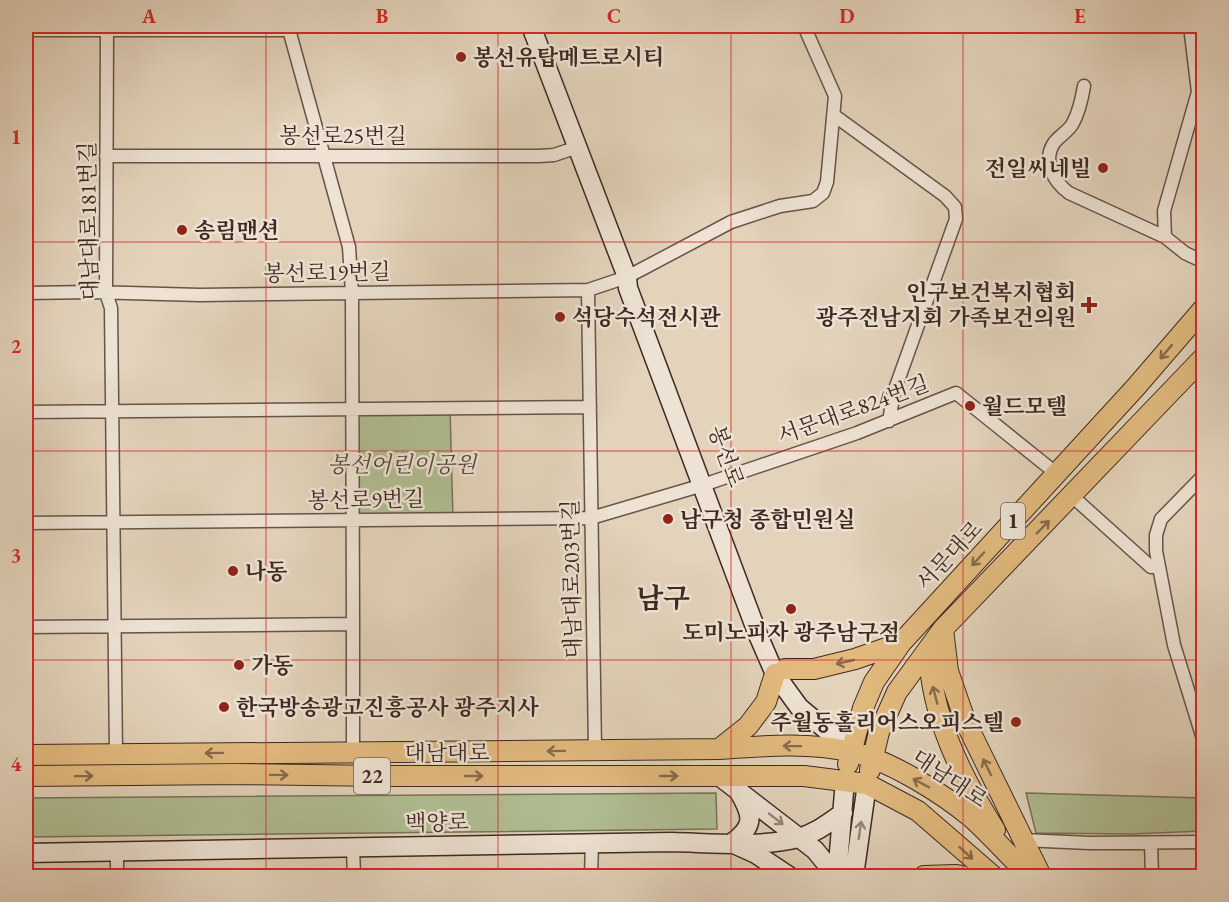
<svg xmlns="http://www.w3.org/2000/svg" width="1229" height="902" font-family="'EB Garamond','Noto Serif KR',serif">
	<rect width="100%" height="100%" fill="#e3d3bb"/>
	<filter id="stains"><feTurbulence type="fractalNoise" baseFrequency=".00333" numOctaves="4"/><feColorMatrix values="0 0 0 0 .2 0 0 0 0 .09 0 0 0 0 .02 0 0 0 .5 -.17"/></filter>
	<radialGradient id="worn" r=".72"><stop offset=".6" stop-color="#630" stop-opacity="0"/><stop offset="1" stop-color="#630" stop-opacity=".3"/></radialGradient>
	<!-- park -->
	<path fill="#b0bd92" stroke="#76745a" stroke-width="1.5" d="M 450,408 L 453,519 L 352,520 L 353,409 Z
		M 716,793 L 717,829 L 26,837 L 26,798 Z
		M 1026,793 L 1203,798 L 1203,831 L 1132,834 L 1036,833 Z"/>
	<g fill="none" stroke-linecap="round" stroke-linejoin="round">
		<defs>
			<path id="street" d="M 107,26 L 106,293 L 111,308 L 116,755
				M 288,26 L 349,247 L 352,293 L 353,624
				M 26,30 L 289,30
				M 1084,86 C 1082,98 1079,112 1073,123 C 1069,131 1059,136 1054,143 C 1042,161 1054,182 1069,193 L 1165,237 L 1185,253 L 1204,262
				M 835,116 L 945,196 L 955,207 L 956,219 L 894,392 L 889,421
				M 106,156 L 539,156 L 554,155 L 578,147
				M 1165,237 L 1164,211 L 1198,92 L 1190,26
				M 588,290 L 595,750
				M 26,293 L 91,292 L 200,295 L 588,290 L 627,277 L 731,222 L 780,206 L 813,201 L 823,193 L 827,182 L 835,96 L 804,26
				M 26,412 L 590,407
				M 1204,475 L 1161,519 L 1156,535 L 1156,551 L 1174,645 L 1204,742
				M 1072,496 L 1151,567 L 1158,567
				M 26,523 L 591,518 L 703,485 L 857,433 L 956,393 L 1057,474
				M 26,627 L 353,624 L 353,754
				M 1023,840 L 1090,843 L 1204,842
				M 1151,843 L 1152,876
				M 353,848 L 354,876
				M 117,851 L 117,876
				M 591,876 L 592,843"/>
			<path id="secondary" d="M 531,26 L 627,277 L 628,288 L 758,635 L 775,674 L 799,707 L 851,751
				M 719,776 L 815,850 L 828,866 L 832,876
				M 732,843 C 755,826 753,816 739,792
				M 736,845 L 756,854 L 789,876
				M 26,853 L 672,842 C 713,843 758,848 798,838 C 815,834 829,822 843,813
				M 837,876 L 845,780
				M 854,876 L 867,784"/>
			<path id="primary" d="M 943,629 L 948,671 L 966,723 L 1041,876
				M 929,649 C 930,714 961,776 995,830
				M 785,669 L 814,669 L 855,659 L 901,643
				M 719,749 L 748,726 L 766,702 L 775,674
				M 26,755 C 257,754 488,751 719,749 C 763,746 809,742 852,752 C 889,760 942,793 972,818 C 992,836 1010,857 1030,876
				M 848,764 L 863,708 L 874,682 L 901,643 L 1135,388 L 1204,308
				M 870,770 L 879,732 L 897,692 L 943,629 L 1204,357
				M 26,776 L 235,774 L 385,776 L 804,776 L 867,784 L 918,811 L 993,876
				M 924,876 L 955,875 L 962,876"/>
		</defs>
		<!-- street casing -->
		<use href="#street" stroke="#665448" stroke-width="15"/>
		<!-- secondary casing -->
		<use href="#secondary" stroke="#3d2a22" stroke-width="21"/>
		<!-- primary casing -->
		<use href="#primary" stroke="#3d2a22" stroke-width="22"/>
		<!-- street -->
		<use href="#street" stroke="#ede2d3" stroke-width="12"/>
		<!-- secondary -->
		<use href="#secondary" stroke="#ede2d3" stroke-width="18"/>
		<!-- primary -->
		<use href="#primary" stroke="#e2ba7e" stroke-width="20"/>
	</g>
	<!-- one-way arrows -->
	<defs><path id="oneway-shaft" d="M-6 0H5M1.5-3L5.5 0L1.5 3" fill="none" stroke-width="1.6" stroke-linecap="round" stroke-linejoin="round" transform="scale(1.5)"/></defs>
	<g stroke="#876b4b">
		<use href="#oneway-shaft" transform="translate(1166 352) rotate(130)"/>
		<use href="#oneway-shaft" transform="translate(1043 527) rotate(-46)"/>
		<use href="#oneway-shaft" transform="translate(978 559) rotate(133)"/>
		<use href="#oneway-shaft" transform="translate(845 662) rotate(167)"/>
		<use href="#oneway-shaft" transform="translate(935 695) rotate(-105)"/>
		<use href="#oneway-shaft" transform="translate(792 746) rotate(-179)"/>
		<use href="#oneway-shaft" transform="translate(556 751) rotate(179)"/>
		<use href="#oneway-shaft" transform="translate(214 753) rotate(179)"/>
		<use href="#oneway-shaft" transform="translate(987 767) rotate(-116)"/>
		<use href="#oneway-shaft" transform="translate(279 775) rotate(1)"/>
		<use href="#oneway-shaft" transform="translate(84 776) rotate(-1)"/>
		<use href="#oneway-shaft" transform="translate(474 776)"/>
		<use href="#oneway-shaft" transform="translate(669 776)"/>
		<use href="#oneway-shaft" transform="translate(921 783) rotate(-152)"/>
		<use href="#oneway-shaft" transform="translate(966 853) rotate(42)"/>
	</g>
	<g stroke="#95867a">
		<use href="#oneway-shaft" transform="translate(776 819) rotate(38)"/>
		<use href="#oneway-shaft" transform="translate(860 830) rotate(-82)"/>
	</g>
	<!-- grid -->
	<path fill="none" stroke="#d62828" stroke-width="1.5" stroke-opacity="0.55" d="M 266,26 L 266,876M 498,26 L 498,876M 731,26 L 731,876M 963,26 L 963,876M 26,242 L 1204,242M 26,451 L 1204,451M 26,660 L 1204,660"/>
	<!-- markers -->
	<g fill="#8f2418" stroke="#ede2d3" stroke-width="2">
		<circle cx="461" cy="57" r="6"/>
		<circle cx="1103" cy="168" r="6"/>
		<circle cx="182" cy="230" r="6"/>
		<path d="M1086 296h6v6h6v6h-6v6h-6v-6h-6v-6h6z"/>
		<circle cx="560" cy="317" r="6"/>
		<circle cx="970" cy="406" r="6"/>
		<circle cx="668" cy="519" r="6"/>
		<circle cx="233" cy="571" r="6"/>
		<circle cx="791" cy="609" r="6"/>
		<circle cx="239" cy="665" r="6"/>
		<circle cx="224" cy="707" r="6"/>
		<circle cx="1016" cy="722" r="6"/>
	</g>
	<g text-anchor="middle" stroke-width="5" stroke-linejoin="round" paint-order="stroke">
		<!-- shield labels -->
		<g fill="#ede2d3" stroke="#726157" stroke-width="1.5">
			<rect x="1001" y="503" width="24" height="36" rx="4.5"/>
			<rect x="354" y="758" width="36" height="36" rx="4.5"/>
		</g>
		<g font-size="21" font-weight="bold" fill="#3d2a22">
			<text x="1013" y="528">1</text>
			<text x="372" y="783">22</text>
		</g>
		<!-- poi labels -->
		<g font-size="22" font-weight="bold" fill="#3d2a22" stroke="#ede2d3" text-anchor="start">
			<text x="473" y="65">봉선유탑메트로시티</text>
			<text x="1091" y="176" text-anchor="end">전일씨네빌</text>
			<text x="194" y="238">송림맨션</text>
			<text x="1076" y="300" text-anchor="end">인구보건복지협회<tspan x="1076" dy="25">광주전남지회 가족보건의원</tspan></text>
			<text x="572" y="325">석당수석전시관</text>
			<text x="982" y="414">월드모텔</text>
			<text x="680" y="527">남구청 종합민원실</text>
			<text x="245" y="579">나동</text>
			<text x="791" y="640" text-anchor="middle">도미노피자 광주남구점</text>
			<text x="251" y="673">가동</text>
			<text x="236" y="715">한국방송광고진흥공사 광주지사</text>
			<text x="1004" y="730" text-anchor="end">주월동홀리어스오피스텔</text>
		</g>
		<!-- street labels -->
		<g font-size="22" fill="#3d2a22" stroke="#ede2d3">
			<text x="343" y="143">봉선로25번길</text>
			<text transform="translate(88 221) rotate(-91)" y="8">대남대로181번길</text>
			<text transform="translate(327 272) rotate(-1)" y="8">봉선로19번길</text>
			<text transform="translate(853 409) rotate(-20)" y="8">서문대로824번길</text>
			<text transform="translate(727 456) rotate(70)" y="8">봉선로</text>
			<text transform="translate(366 499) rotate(-1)" y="8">봉선로9번길</text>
			<text transform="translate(949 555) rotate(-47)" y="8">서문대로</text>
			<text transform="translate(571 579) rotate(-91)" y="8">대남대로203번길</text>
			<text x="447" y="760">대남대로</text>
			<text transform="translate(950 778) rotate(34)" y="8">대남대로</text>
			<text transform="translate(437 822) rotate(-1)" y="8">백양로</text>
		</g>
		<!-- park labels -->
		<g font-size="22" font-style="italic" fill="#544738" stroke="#ede2d3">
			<text x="402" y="472">봉선어린이공원</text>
		</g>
		<!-- district labels -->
		<g font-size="28" font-weight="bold" fill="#3d2a22" stroke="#ede2d3">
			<text x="663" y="608">남구</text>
		</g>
	</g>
	<!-- margin -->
	<rect width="1229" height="902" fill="none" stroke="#e3d3bb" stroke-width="66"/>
	<rect x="33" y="33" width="1163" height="836" fill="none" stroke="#d62828" stroke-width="2"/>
	<g font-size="20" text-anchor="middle" font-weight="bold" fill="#d62828">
		<text x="149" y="23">A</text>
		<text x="382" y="23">B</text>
		<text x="614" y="23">C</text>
		<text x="847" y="23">D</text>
		<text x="1080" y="23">E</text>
		<text x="16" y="144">1</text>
		<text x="16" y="353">2</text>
		<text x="16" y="562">3</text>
		<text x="16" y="771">4</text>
	</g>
	<rect width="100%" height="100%" filter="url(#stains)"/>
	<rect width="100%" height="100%" fill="url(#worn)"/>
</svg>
